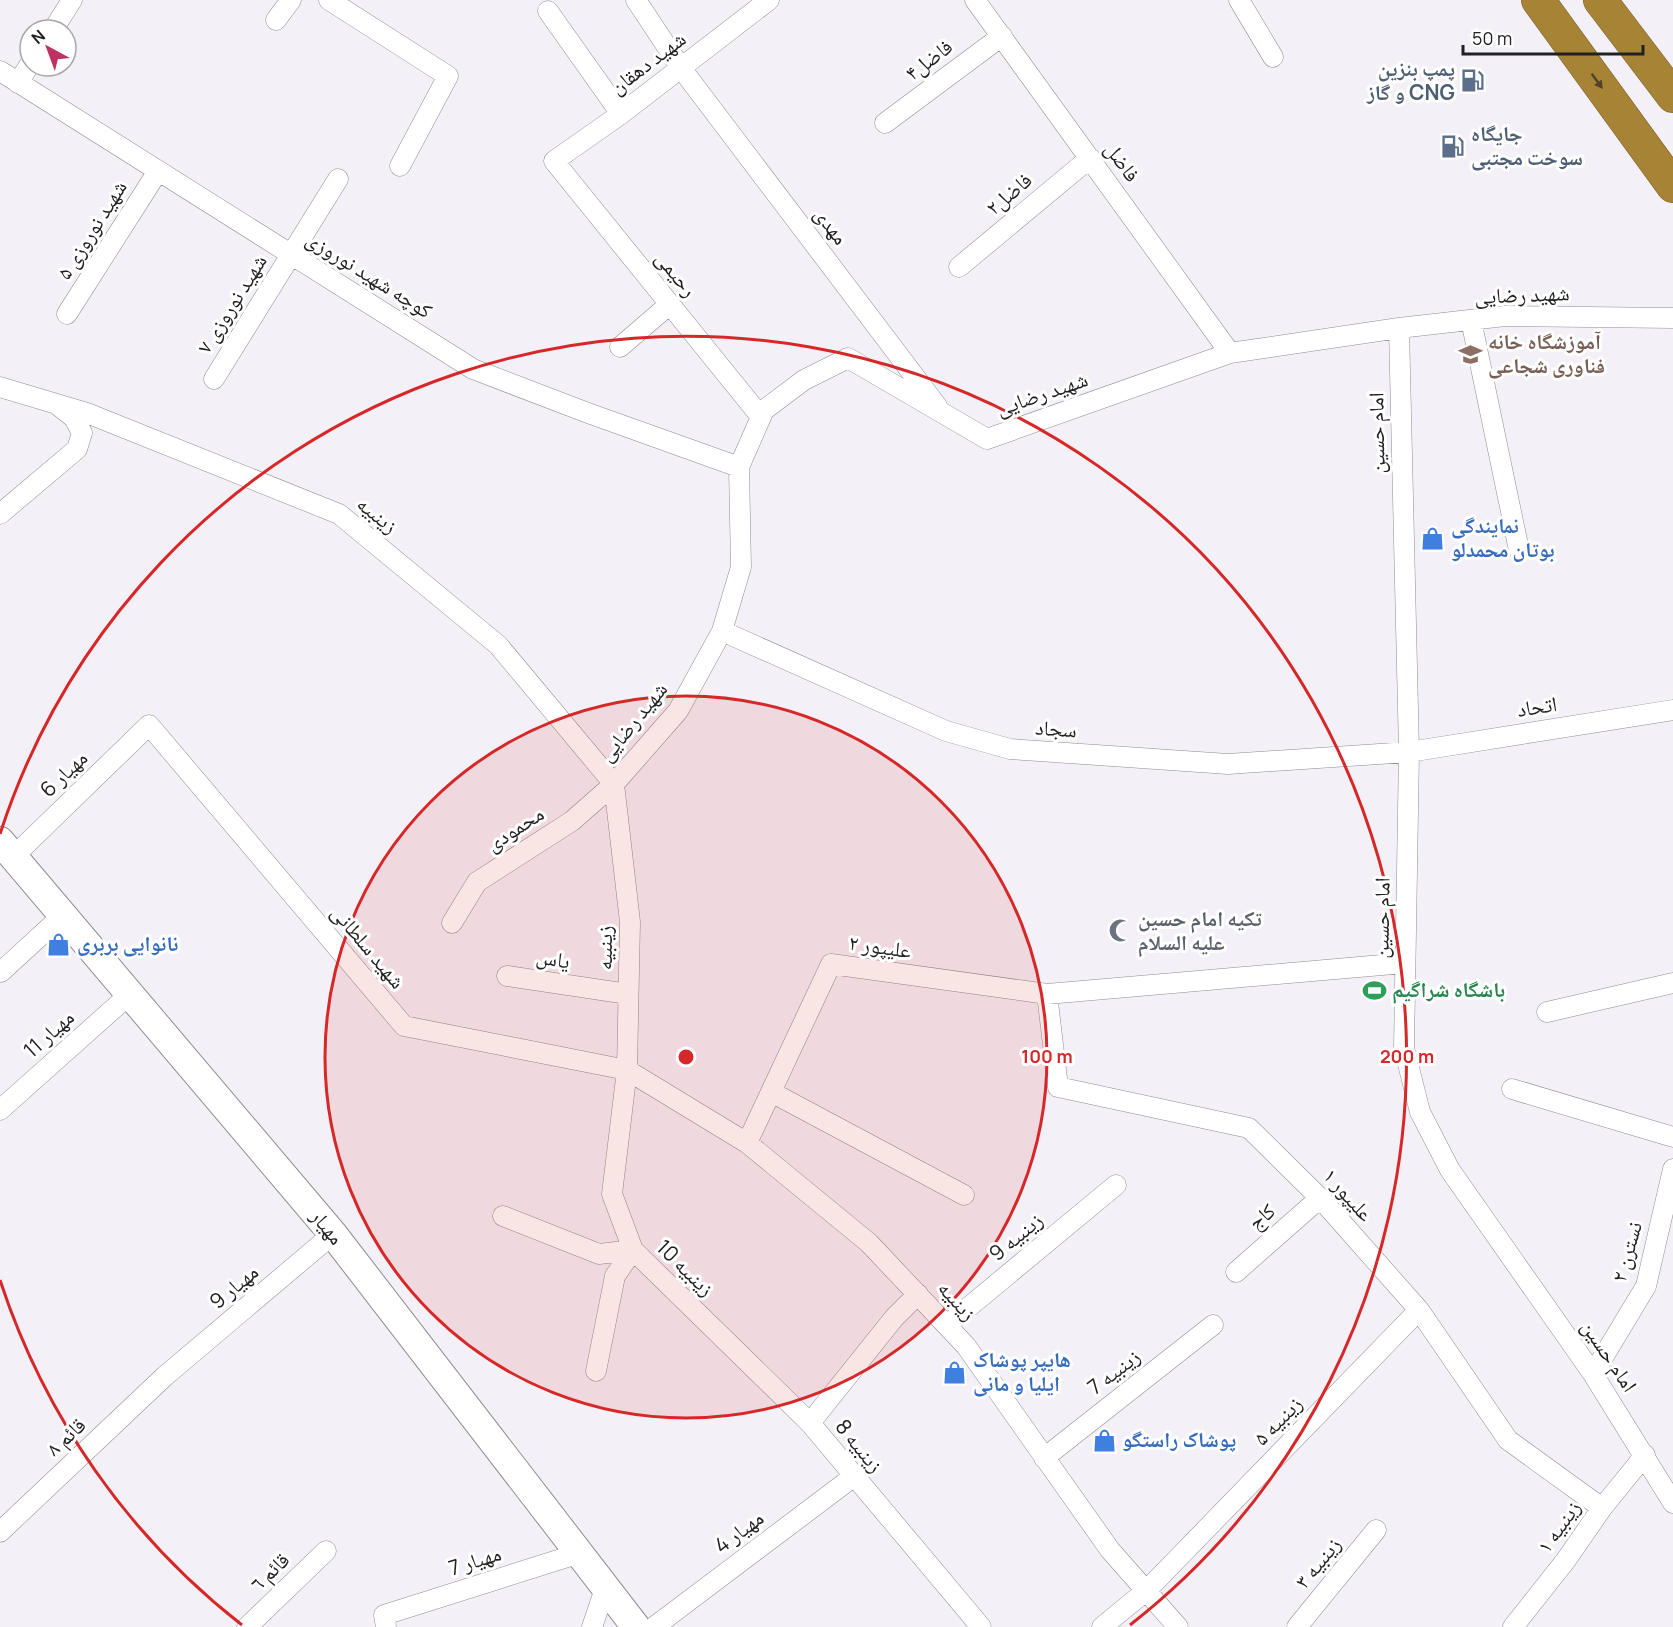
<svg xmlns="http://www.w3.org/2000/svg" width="1673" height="1627" font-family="Manrope,'Noto Naskh Arabic',sans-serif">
	<rect width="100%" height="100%" fill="#f3f1f7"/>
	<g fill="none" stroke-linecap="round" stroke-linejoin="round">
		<defs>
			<path id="street" d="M 329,0 L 448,76 L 400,166
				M 636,0 L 681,68 L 937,406
				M 975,0 L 1230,353
				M 1239,0 L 1273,57
				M 548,11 L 621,114
				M 276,20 L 291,0
				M 53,30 L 72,0
				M 0,71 L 473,369 L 588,413 L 739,467
				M 18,83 L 30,64
				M 885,123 L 1002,36
				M 959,267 L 1090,158
				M 67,314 L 158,171
				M 1471,320 L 1519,550
				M 1399,328 L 1409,752 L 1404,1048 L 1420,1112 L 1450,1170 L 1593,1374 L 1673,1503
				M 620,347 L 670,304
				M 214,379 L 338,179
				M 0,387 L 87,413 L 339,514 L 498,645 L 614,784 L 630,922 L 627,1070 L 747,1143 L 869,1243 L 966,1346 L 1110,1550 L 1178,1627
				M 761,417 L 554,161 L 621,114 L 769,0
				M 0,514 L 77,449 L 82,433 L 74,418 L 60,407
				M 722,631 L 946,731 L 1010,749 L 1228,764 L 1409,752 L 1673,710
				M 13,857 L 149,725 L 404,1026 L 627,1070 L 612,1194 L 633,1250 L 810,1423 L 981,1627
				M 452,923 L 477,882 L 572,821 L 614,784 L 678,711 L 722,631 L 741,567 L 739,467 L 764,410 L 804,380 L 848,358 L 987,439 L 1230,353 L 1399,328 L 1505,316 L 1673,318
				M 1,972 L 63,915
				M 507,976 L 628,994
				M 1047,994 L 1058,1087 L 1249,1128 L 1320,1198 L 1419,1310 L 1508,1440 L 1602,1508
				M 1547,1012 L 1673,983
				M 1512,1089 L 1673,1137
				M 771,1092 L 964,1195
				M 0,1110 L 130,994
				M 747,1143 L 831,964 L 1047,994 L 1405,963
				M 503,1216 L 599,1254 L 633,1250
				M 1236,1272 L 1320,1198
				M 947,1325 L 1116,1185
				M 596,1371 L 615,1276 L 633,1250
				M 1593,1374 L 1646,1286 L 1673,1169
				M 810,1423 L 894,1318 L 918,1294
				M 1044,1458 L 1213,1325
				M 0,1532 L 165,1376 L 333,1234
				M 247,1627 L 326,1551
				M 386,1627 L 384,1615 L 580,1553
				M 592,1627 L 606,1586
				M 654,1627 L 853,1477
				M 1102,1627 L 1147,1590 L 1419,1310
				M 1297,1627 L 1376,1530
				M 1513,1627 L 1566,1560 L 1602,1508 L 1645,1455"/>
			<path id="secondary" d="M 0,841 L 333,1234 L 636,1627"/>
			<path id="highway" d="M 1538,0 L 1673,186
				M 1600,0 L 1673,96"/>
		</defs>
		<!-- street casing -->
		<use href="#street" stroke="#8e8d92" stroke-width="21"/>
		<!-- secondary casing -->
		<use href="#secondary" stroke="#8e8d92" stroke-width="30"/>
		<!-- highway casing -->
		<use href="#highway" stroke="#78612f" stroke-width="34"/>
		<!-- street -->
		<use href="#street" stroke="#fff" stroke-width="20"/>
		<!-- secondary -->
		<use href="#secondary" stroke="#fff" stroke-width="28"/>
		<!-- highway -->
		<use href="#highway" stroke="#a78335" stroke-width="33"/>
	</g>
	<!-- one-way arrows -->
	<defs><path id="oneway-solid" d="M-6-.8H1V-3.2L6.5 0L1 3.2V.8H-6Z" transform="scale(1.5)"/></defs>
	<use fill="#504329" href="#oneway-solid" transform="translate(1597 81) rotate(54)"/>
	<!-- distance rings -->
	<circle cx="686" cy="1057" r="361" fill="#d62828" fill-opacity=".12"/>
	<g fill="none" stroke="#d62828" stroke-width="3">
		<circle cx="686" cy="1057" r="361"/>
		<path d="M242 1625A721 721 0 0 1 0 1280M0 834A721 721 0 1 1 1130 1625"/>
	</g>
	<!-- icons -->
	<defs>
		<symbol id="fuel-bare" viewBox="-9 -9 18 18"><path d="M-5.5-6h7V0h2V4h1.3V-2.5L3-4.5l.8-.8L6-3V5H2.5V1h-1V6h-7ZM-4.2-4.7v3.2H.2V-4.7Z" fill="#5c6f8a" stroke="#fff" stroke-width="2.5" paint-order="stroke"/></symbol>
		<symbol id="school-bare" viewBox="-9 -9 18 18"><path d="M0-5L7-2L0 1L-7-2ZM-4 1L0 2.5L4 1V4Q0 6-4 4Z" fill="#8d6e63" stroke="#fff" stroke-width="2.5" paint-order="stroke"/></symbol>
		<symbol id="shop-bare" viewBox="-9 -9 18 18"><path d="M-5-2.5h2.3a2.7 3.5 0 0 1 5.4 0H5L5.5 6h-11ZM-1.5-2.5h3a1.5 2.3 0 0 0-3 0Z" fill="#3f7fe0" stroke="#fff" stroke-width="2.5" paint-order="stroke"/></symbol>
		<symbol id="mosque-bare" viewBox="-9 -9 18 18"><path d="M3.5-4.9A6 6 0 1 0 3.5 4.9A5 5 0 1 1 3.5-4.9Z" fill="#6b7280" stroke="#fff" stroke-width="2.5" paint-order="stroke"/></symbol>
		<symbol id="stadium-bare" viewBox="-9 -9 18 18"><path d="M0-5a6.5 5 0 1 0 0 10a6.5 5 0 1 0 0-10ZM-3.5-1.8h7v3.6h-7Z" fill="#2e9e5b" stroke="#fff" stroke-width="2.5" paint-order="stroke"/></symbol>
	</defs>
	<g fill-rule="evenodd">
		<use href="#fuel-bare" x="1456" y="64" width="33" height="33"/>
		<use href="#fuel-bare" x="1436" y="130" width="33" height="33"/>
		<use href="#school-bare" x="1454" y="338" width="33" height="33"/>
		<use href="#shop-bare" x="1416" y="522" width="33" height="33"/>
		<use href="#mosque-bare" x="1104" y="914" width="33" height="33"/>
		<use href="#shop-bare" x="42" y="928" width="33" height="33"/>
		<use href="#stadium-bare" x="1358" y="974" width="33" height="33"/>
		<use href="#shop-bare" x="938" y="1356" width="33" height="33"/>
		<use href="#shop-bare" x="1088" y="1424" width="33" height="33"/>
	</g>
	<g text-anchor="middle" stroke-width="6" stroke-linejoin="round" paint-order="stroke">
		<!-- street labels -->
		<g font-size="21" fill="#212123" stroke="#fff">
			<text transform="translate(929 60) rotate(-37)" y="7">فاضل۴</text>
			<text transform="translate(648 63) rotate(-37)" y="7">شهید دهقان</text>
			<text transform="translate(1122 162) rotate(54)" y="7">فاضل</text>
			<text transform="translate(1009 194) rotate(-40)" y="7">فاضل۲</text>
			<text transform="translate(831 226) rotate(53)" y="7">مهدی</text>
			<text transform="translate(92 230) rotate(-58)" y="7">شهید نوروزی ۵</text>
			<text transform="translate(676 274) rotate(51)" y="7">رحیمی</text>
			<text transform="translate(369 275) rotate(32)" y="7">کوچه شهید نوروزی</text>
			<text transform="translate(1522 295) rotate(-2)" y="7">شهید رضایی</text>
			<text transform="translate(232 304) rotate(-58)" y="7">شهید نوروزی ۷</text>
			<text transform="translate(1042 394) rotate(-19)" y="7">شهید رضایی</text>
			<text transform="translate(1377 433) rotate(-91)" y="7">امام حسین</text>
			<text transform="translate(377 515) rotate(39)" y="7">زینبیه</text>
			<text transform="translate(1537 707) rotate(-9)" y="7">اتحاد</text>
			<text transform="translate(633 722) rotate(-51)" y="7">شهید رضایی</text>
			<text transform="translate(1056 729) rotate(4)" y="7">سجاد</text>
			<text transform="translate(64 774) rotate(-44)" y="7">مهیار 6</text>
			<text transform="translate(515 829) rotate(-33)" y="7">محمودی</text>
			<text transform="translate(1382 918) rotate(-89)" y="7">امام حسین</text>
			<text transform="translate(368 947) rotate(50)" y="7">شهید سلطانی</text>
			<text transform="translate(880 947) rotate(8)" y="7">علیپور ۲</text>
			<text transform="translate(605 948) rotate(-90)" y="7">زینبیه</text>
			<text transform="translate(553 959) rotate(9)" y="7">یاس</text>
			<text transform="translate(49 1034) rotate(-42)" y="7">مهیار 11</text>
			<text transform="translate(1348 1195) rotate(48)" y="7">علیپور ۱</text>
			<text transform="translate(1262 1217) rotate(-41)" y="7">کاج</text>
			<text transform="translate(327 1227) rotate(51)" y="7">مهیار</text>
			<text transform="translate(1016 1237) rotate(-40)" y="7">زینبیه 9</text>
			<text transform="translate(1627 1252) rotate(-74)" y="7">نسترن ۲</text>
			<text transform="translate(685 1268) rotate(44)" y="7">زینبیه 10</text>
			<text transform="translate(234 1287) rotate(-40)" y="7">مهیار 9</text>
			<text transform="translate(957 1301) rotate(48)" y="7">زینبیه</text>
			<text transform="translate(1609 1356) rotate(56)" y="7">امام حسین</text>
			<text transform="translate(1114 1372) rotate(-38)" y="7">زینبیه 7</text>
			<text transform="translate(1278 1421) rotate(-46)" y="7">زینبیه ۵</text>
			<text transform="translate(66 1437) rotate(-43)" y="7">قائم ٨</text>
			<text transform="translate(859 1446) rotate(51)" y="7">زینبیه 8</text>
			<text transform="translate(1559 1527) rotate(-55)" y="7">زینبیه ۱</text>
			<text transform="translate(739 1532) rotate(-37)" y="7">مهیار 4</text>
			<text transform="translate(475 1561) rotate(-18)" y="7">مهیار 7</text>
			<text transform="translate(1318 1563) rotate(-51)" y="7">زینبیه ۳</text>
			<text transform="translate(270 1572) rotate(-44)" y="7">قائم ٦</text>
		</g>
		<!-- service labels -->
		<g font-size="21" font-weight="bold" fill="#4e5e75" stroke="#fff" text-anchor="end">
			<text x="1455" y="76">پمپ بنزین<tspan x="1455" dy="24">و گاز CNG</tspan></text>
			<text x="1471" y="141" text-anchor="start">جایگاه<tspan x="1471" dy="24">سوخت مجتبی</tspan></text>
		</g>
		<!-- education labels -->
		<g font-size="21" font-weight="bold" fill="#785e54" stroke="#fff" text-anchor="start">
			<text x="1488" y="349">آموزشگاه خانه<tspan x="1488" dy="24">فناوری شجاعی</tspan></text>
		</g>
		<!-- shop labels -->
		<g font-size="21" font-weight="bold" fill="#366cbe" stroke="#fff" text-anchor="start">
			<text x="1451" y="533">نمایندگی<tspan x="1451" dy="24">بوتان محمدلو</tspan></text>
			<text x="77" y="951">نانوایی بربری</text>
			<text x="973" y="1367">هایپر پوشاک<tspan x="973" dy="24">ایلیا و مانی</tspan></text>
			<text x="1122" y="1447">پوشاک راستگو</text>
		</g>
		<!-- worship labels -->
		<g font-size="21" font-weight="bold" fill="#5b616d" stroke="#fff" text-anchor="start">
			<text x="1138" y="926">تکیه امام حسین<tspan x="1138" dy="24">علیه السلام</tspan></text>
		</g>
		<!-- leisure labels -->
		<g font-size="21" font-weight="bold" fill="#27864d" stroke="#fff" text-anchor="start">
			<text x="1392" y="997">باشگاه شراگیم</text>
		</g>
	</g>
	<circle cx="686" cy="1057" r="9" fill="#d62828" stroke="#fff" stroke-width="3"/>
	<g font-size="18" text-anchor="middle" font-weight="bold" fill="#d62828" stroke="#fff" stroke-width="6" stroke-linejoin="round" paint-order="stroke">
		<text x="1047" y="1063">100 m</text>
		<text x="1407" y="1063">200 m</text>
	</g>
	<!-- north arrow -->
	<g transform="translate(48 48) rotate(319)"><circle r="28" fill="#ffffff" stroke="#a6a6a7" stroke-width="1.5"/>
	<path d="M0-4.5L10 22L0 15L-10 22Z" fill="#be3163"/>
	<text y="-9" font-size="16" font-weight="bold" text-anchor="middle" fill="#212123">N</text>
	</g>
	<!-- scale -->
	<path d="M1463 45v9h180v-9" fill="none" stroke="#212123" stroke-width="3"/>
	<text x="1472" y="45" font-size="18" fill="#212123" stroke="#ffffff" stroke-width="4.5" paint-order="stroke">50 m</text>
</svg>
